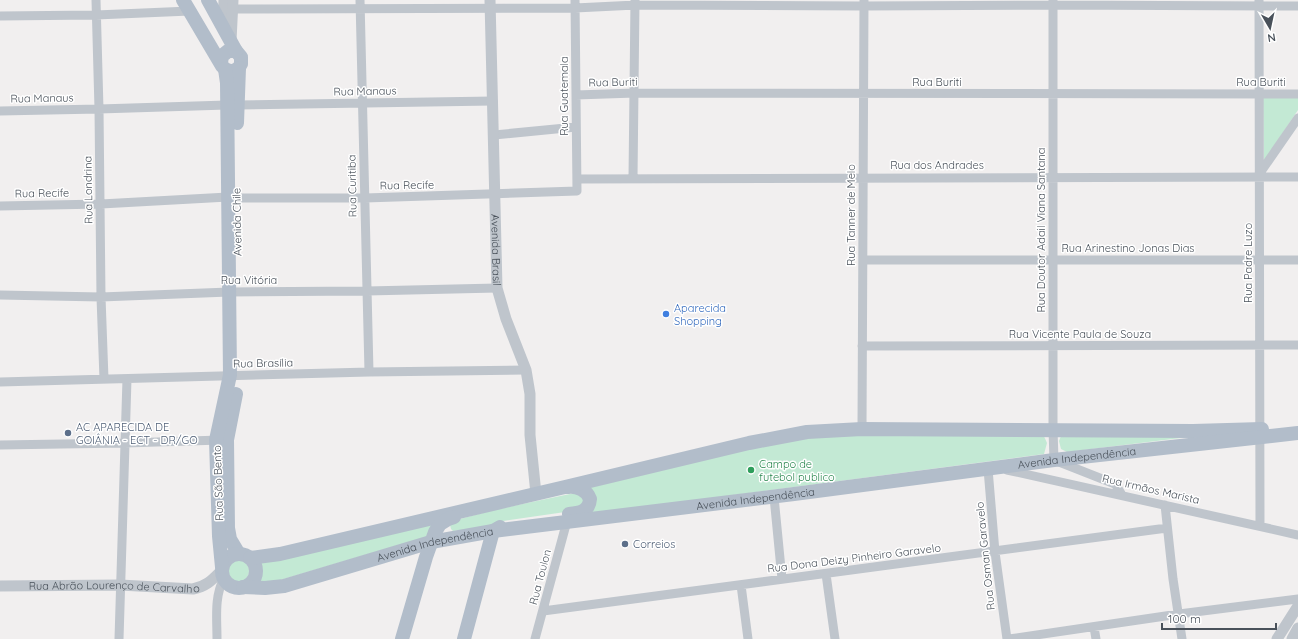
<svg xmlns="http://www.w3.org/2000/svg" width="1298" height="639" font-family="Quicksand,sans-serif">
	<rect width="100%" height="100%" fill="#f1efef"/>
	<!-- green -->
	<path fill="#c3e9d4" d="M 1298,95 L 1298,110 L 1264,161 L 1263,98 Z
		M 1043,434 L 1047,443 L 1044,454 L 590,514 L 588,488 L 808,435 Z
		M 1205,435 L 1067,452 L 1061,449 L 1059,441 L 1061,436 Z
		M 570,494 L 579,494 L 585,497 L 579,510 L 496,522 L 491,527 L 453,531 L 451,529 L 450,525 L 456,520 L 494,510 Z
		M 440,519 L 429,536 L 277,581 L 256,581 L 260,571 L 259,563 Z
		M227 571a11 11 0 1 1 22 0a11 11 0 1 1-22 0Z"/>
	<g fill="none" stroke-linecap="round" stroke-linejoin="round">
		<!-- minor -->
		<path stroke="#bfc5cc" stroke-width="9" d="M 96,0 L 99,109 L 101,297 L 104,379
			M 360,0 L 369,372
			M 1053,0 L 1053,429 L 1054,460 L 1115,484 L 1119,490 L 1122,495
			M 1259,0 L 1260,526
			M 227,9 L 575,8 L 636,5 L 864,6 L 1053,5 L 1298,6
			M 0,16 L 96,15 L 190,11
			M 576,95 L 635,93 L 1298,94
			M 237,105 L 493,101
			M 0,111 L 99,109 L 227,105
			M 494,135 L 576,127
			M 1260,173 L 1298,118
			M 633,178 L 635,0
			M 577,179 L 1298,177
			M 237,198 L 365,198 L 577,191 L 575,0
			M 0,206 L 101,204 L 228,197
			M 863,260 L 1298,260
			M 0,295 L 101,297 L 229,292 L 367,291 L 497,288
			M 862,346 L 1298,345
			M 0,382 L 369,372 L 526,370
			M 862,429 L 864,1
			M 0,445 L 125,443 L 221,440
			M 988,469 L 995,552 L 1007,639
			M 1007,470 L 1298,535
			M 774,497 L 782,579
			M 1165,505 L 1173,579 L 1182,639
			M 826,574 L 835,639
			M 741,585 L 748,639
			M 543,611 L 1167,528
			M 1094,627 L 1096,639
			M 119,639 L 127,379
			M 217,639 C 217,618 214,597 224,578
			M 535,639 L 567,521
			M 1009,639 L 1179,614 L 1298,599"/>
		<!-- tertiary -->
		<g stroke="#bfc5cc" stroke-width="11">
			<path id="s1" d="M 490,0 L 497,288 L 506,319 L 526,370 L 530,394 L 530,435 L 536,494"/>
			<path d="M 223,29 L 224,0"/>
			<path d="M 231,41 L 233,0"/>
			<path id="s2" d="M 0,586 L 120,585 L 193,589 C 207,586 212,580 222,570"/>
			<path d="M 1277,639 L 1298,606"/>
			<path d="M 1292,639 L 1298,628"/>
		</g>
		<!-- primary -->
		<g stroke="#b2bdca" stroke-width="14">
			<path d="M 183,0 L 222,66 C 228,73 237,73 241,64 L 241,57 L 236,51 L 228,51 L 222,56 L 221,63"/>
			<path d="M 208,0 L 236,51"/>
			<path d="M 237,123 L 239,68"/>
			<path d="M 236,394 L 227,440 L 228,528 L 230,539 L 239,554"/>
			<path d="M 568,487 C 577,486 587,490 590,499 C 589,512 579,513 569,514"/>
			<circle cx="239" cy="571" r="17"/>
			<path d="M 250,558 L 280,554 L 565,487 L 749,443 L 807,432 L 862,429 L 1193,431 L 1262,429"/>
			<path d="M 222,567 L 219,536 L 216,440 L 230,375 L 227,83 L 225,69"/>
			<path id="s3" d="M 243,587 L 265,588 L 284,586 L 431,542 L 493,531 L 794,494 L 1054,460 L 1298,433"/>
			<path d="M 402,639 L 426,557 L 435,532 L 440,524 L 448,519 L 454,517"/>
			<path d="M 464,639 L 493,531 L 500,527"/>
		</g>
	</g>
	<!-- markers -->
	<circle fill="#3f7fe0" stroke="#fff" stroke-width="1.5" cx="666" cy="314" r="4"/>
	<g fill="#5c6f8a" stroke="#fff" stroke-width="1.5">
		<circle cx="68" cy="433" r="4"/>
		<circle cx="625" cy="544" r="4"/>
	</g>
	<circle fill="#2e9e5b" stroke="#fff" stroke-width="1.5" cx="751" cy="470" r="4"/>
	<g text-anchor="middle" stroke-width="3" stroke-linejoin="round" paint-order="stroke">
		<!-- street labels -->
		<g font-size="11" fill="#49515a" stroke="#fff">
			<text transform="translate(613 82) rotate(-1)" y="4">Rua Buriti</text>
			<text x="937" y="86">Rua Buriti</text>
			<text x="1261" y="86">Rua Buriti</text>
			<text transform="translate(365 91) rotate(-1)" y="4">Rua Manaus</text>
			<text transform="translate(564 96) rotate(-90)" y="4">Rua Guatemala</text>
			<text transform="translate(42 98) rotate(-1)" y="4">Rua Manaus</text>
			<text x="937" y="169">Rua dos Andrades</text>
			<text transform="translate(407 185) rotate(-1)" y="4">Rua Recife</text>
			<text transform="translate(352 186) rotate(-91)" y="4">Rua Curitiba</text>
			<text transform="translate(88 190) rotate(-91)" y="4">Rua Londrina</text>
			<text transform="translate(42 193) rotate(-1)" y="4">Rua Recife</text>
			<text transform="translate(851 215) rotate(-90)" y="4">Rua Tanner de Melo</text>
			<text transform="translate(237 222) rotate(-91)" y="4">Avenida Chile</text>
			<text transform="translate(1041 230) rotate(-90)" y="4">Rua Doutor Adail Viana Santana</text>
			<text x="1128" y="252">Rua Arinestino Jonas Dias</text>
			<text dy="4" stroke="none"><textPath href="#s1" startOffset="250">Avenida Brasil</textPath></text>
			<text transform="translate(1248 263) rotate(-90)" y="4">Rua Padre Luzo</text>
			<text x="249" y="284">Rua Vitória</text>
			<text x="1080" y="338">Rua Vicente Paula de Souza</text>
			<text transform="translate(263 363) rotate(-1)" y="4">Rua Brasília</text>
			<text dy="4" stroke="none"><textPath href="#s3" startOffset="846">Avenida Independência</textPath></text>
			<text transform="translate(218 483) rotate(-92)" y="4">Rua São Bento</text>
			<text transform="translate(1151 489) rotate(13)" y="4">Rua Irmãos Marista</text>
			<text dy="4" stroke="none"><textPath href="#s3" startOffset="522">Avenida Independência</textPath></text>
			<text dy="4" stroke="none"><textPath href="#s3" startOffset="198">Avenida Independência</textPath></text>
			<text transform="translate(985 556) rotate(-96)" y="4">Rua Osman Garavelo</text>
			<text transform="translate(854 558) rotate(-7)" y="4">Rua Dona Deizy Pinheiro Garavelo</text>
			<text transform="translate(540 577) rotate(-75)" y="4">Rua Toulon</text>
			<text dy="4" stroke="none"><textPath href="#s2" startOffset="114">Rua Abrão Lourenço de Carvalho</textPath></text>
		</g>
		<!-- shop labels -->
		<g font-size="11" fill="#366cbe" stroke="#fff" text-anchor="start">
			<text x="674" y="312">Aparecida<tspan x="674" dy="13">Shopping</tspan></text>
		</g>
		<!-- service labels -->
		<g font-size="11" fill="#4e5e75" stroke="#fff" text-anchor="start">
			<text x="76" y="431">AC APARECIDA DE<tspan x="76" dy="13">GOIÂNIA - ECT - DR/GO</tspan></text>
			<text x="633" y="548">Correios</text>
		</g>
		<!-- leisure labels -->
		<g font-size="11" fill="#27864d" stroke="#fff" text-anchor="start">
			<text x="759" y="468">Campo de<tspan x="759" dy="13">futebol publico</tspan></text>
		</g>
	</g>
	<!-- north arrow -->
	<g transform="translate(1270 28) rotate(171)" stroke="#ffffff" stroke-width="3" paint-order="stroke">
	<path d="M0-3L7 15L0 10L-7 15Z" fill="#49515a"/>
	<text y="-6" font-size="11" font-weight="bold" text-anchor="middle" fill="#49515a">N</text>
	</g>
	<!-- scale -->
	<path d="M1162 623v6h114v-6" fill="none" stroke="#49515a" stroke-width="2"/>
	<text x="1168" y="623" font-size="12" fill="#49515a" stroke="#ffffff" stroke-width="3" paint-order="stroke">100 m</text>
</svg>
